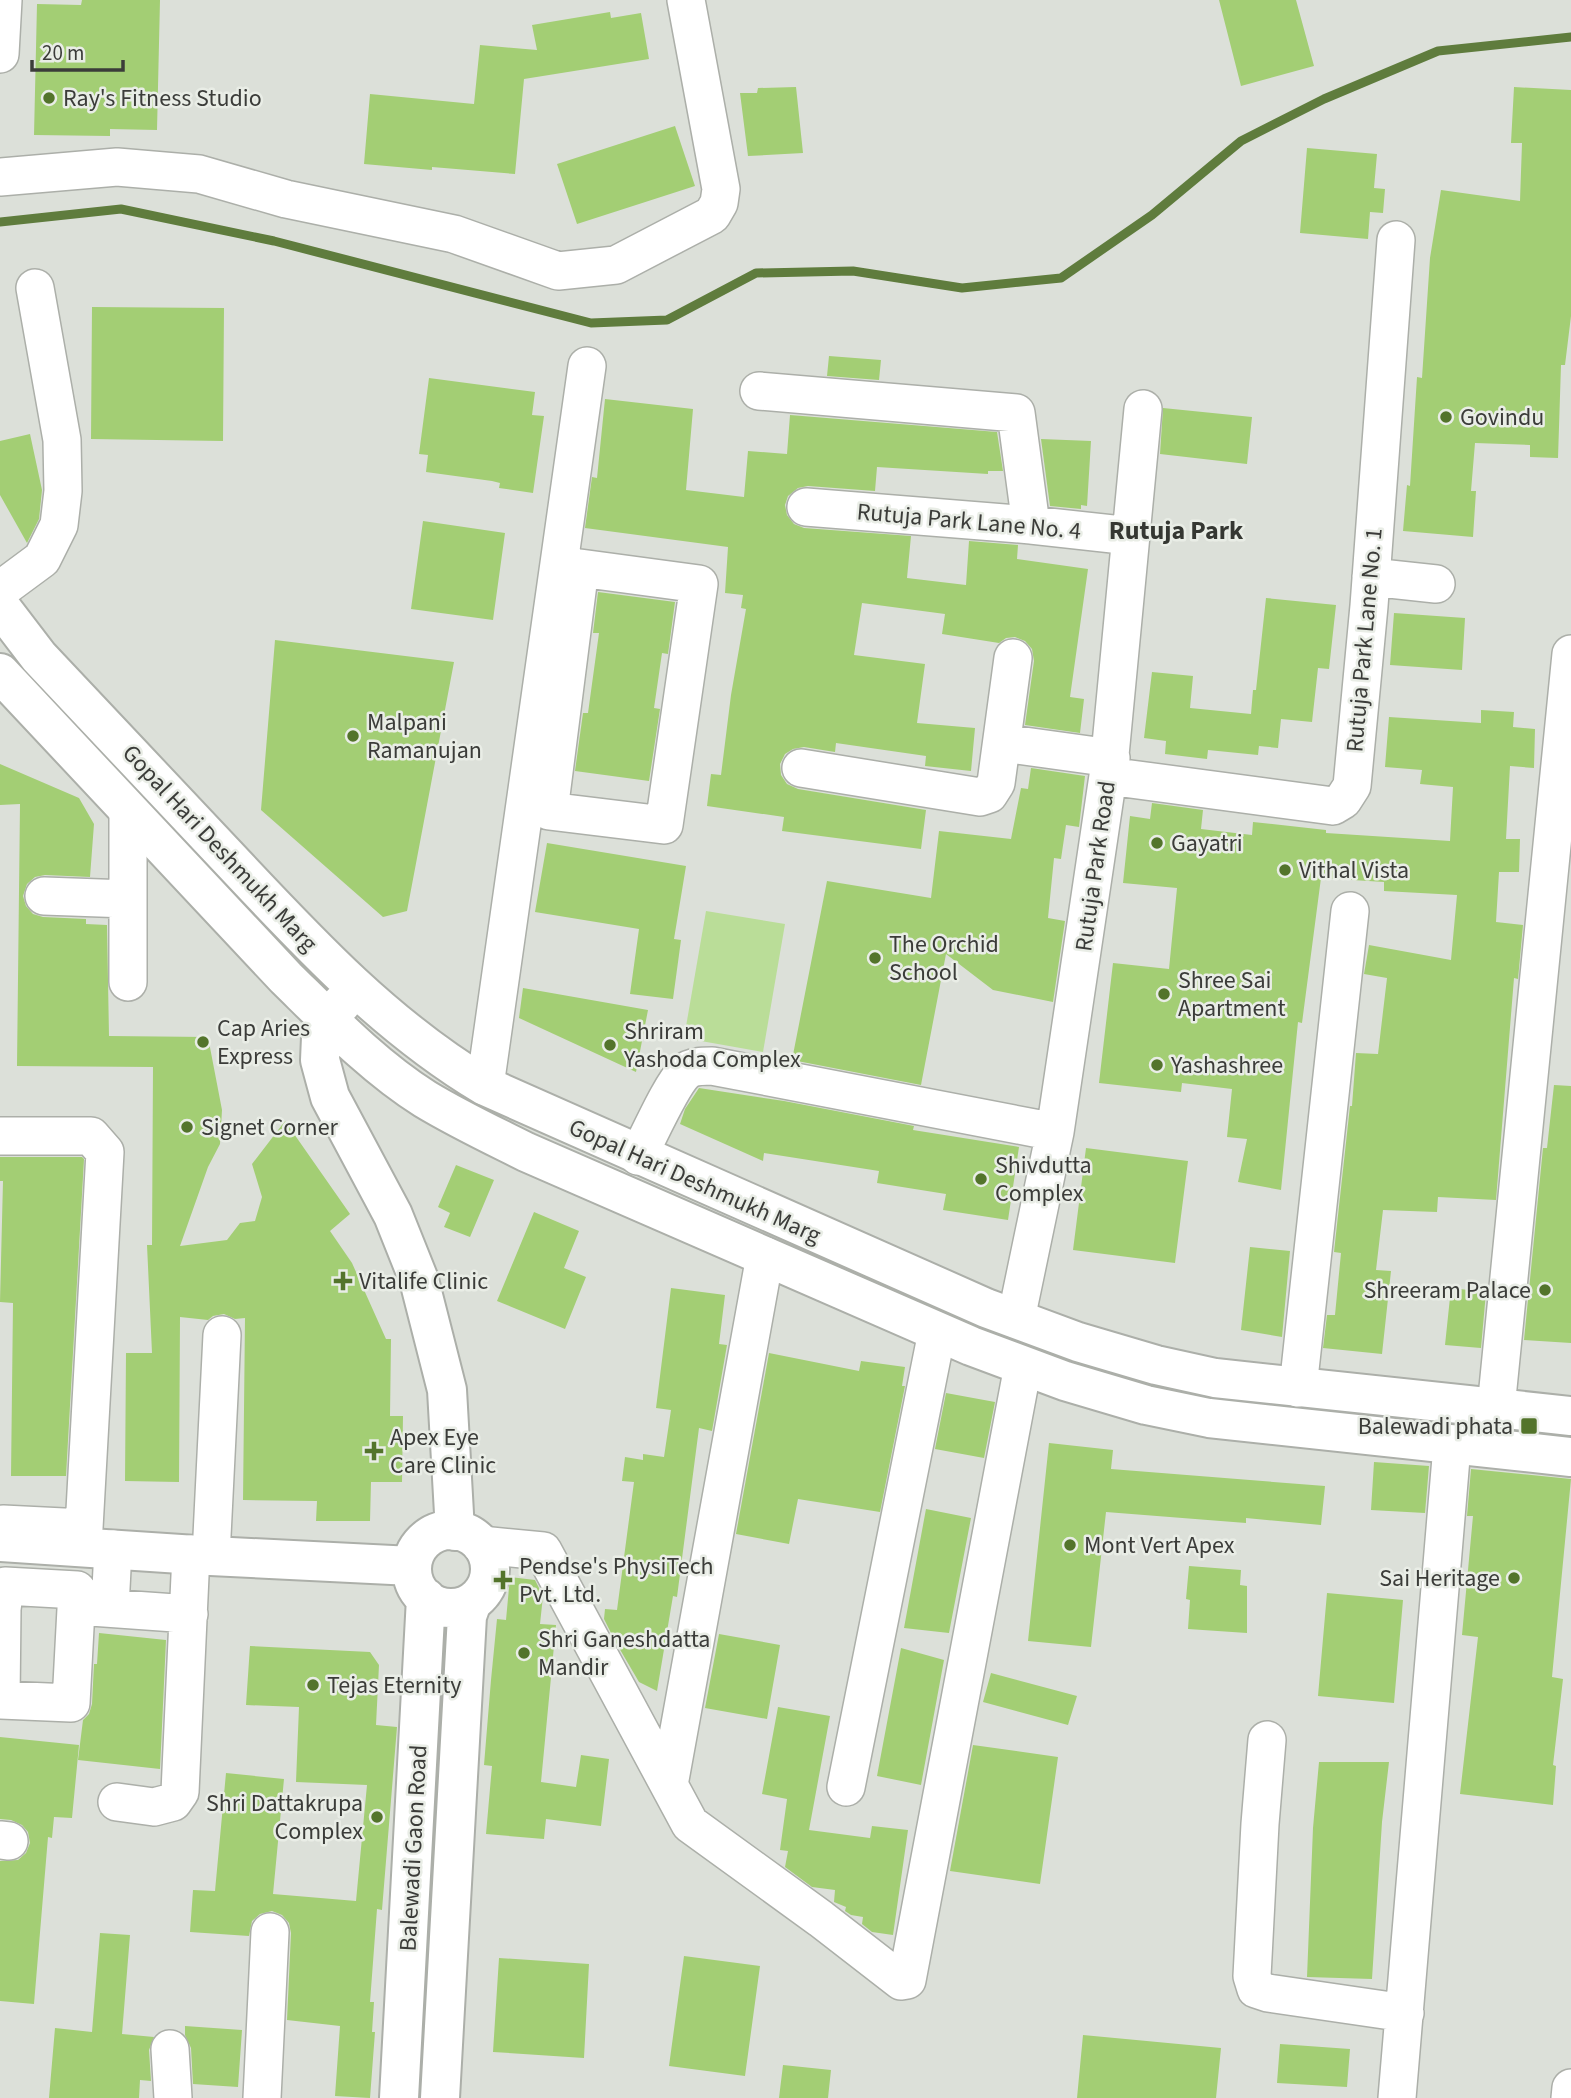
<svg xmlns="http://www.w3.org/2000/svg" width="1571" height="2098" font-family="'Source Sans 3',sans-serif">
	<rect width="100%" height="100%" fill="#dce0d9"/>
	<!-- green -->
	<path fill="#badd98" d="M 706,911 L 785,924 L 763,1052 L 684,1038 Z"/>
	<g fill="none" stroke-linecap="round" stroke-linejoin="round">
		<!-- stream -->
		<path stroke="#5f7c3d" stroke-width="9" d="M 0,222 L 121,209 L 274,241 L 591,323 L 667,320 L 756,273 L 853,271 L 962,288 L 1061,278 L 1152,215 L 1241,141 L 1324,99 L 1438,51 L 1571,37"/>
	</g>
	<!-- building -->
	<path fill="#a3ce74" d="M 82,0 L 160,0 L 157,130 L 110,129 L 110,136 L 34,135 L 37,4 L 81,5 Z
		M 1219,0 L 1296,0 L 1314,66 L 1241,86 Z
		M 610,12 L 611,18 L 641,13 L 649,59 L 524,79 L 515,174 L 432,167 L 432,170 L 364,164 L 370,94 L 474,104 L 480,45 L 537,50 L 532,25 Z
		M 796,87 L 803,153 L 748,156 L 740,93 L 757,93 L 758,88 Z
		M 1514,87 L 1571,90 L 1571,316 L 1565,365 L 1561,365 L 1558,458 L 1530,457 L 1530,445 L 1475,443 L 1471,491 L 1476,491 L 1473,537 L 1403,531 L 1407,485 L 1410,486 L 1417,377 L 1422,378 L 1430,258 L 1441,190 L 1520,201 L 1522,143 L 1511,143 Z
		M 675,126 L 695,186 L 577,224 L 557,164 Z
		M 1307,148 L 1377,154 L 1374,188 L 1385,189 L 1383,213 L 1370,212 L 1368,239 L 1300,233 Z
		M 92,307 L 224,308 L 223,441 L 91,439 Z
		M 829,356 L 881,360 L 879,380 L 827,376 Z
		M 429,378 L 535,392 L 532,415 L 544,416 L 533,493 L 499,488 L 500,483 L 492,481 L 426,472 L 428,455 L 419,454 Z
		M 605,399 L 693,409 L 686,490 L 744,497 L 748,451 L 787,454 L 790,415 L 997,432 L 1003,471 L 988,471 L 988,474 L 877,467 L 875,491 L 808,486 L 798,488 L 788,496 L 785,505 L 787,515 L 794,524 L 804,528 L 911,536 L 907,578 L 966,585 L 969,541 L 1018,545 L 1017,559 L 1088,569 L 1070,697 L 1084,699 L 1080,733 L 1025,725 L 1034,661 L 1032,649 L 1025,641 L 1015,637 L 1006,638 L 999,643 L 942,634 L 945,614 L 862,603 L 854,655 L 925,664 L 917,723 L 975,728 L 971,771 L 925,766 L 926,756 L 836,743 L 835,752 L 804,747 L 793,749 L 785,754 L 780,764 L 781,775 L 787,784 L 798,789 L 926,810 L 921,849 L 782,831 L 784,817 L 707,806 L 711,774 L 721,775 L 731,695 L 746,609 L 741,608 L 743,595 L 725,593 L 728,547 L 585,528 L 592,477 L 597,478 Z
		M 1163,408 L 1252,417 L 1247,464 L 1160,454 Z
		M 30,434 L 42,490 L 39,519 L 27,543 L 0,495 L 0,441 Z
		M 1041,439 L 1091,441 L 1087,506 L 1081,505 L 1081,509 L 1050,506 Z
		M 423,521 L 505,533 L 493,620 L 411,609 Z
		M 598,592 L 675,602 L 668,654 L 662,653 L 654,708 L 660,709 L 649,781 L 575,771 L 583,713 L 588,713 L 599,633 L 593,633 Z
		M 1266,598 L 1336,605 L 1329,669 L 1318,668 L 1312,722 L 1281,719 L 1278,748 L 1259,746 L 1258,755 L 1208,750 L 1207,759 L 1165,754 L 1166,741 L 1144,738 L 1152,672 L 1193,676 L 1190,708 L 1251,714 L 1253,690 L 1256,690 Z
		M 1394,613 L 1465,618 L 1462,670 L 1390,665 Z
		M 275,640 L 454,662 L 407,911 L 383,917 L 261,810 Z
		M 1481,710 L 1514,712 L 1513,727 L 1535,729 L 1534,768 L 1510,766 L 1506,839 L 1520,839 L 1519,872 L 1499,872 L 1496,922 L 1523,925 L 1518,979 L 1514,978 L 1496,1200 L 1438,1197 L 1437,1212 L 1383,1210 L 1376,1270 L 1391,1271 L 1382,1354 L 1323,1348 L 1327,1315 L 1335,1315 L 1341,1253 L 1334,1252 L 1350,1106 L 1352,1106 L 1356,1053 L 1378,1054 L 1387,978 L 1364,974 L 1369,945 L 1451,960 L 1457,895 L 1384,891 L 1384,882 L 1321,878 L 1302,1023 L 1298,1022 L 1281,1190 L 1238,1182 L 1247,1139 L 1227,1137 L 1232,1089 L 1182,1083 L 1181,1092 L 1099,1083 L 1113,963 L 1169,969 L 1177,888 L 1123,883 L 1130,816 L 1150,819 L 1152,803 L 1203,810 L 1201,829 L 1252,835 L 1253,822 L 1326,830 L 1326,833 L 1450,841 L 1453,787 L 1420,784 L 1422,770 L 1385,767 L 1389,717 L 1481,723 Z
		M 0,764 L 79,798 L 94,824 L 90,877 L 45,875 L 35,877 L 27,884 L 23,896 L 26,906 L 33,914 L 43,917 L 86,919 L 86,924 L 107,925 L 109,1036 L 208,1037 L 222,1110 L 220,1144 L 208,1167 L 180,1246 L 227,1240 L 240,1223 L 255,1221 L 262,1197 L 252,1164 L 285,1121 L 350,1214 L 330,1231 L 352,1263 L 386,1339 L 391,1339 L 390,1416 L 403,1416 L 402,1482 L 371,1482 L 370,1521 L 316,1521 L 317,1501 L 243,1500 L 245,1318 L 235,1319 L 224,1314 L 213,1316 L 208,1320 L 180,1317 L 179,1482 L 125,1481 L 126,1353 L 152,1353 L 147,1245 L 152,1245 L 153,1067 L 17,1066 L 20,804 L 0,805 Z
		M 1031,768 L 1085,776 L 1079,827 L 1066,825 L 1061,859 L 1054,858 L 1048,918 L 1065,921 L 1053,1002 L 993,990 L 946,954 L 921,1085 L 792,1060 L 827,881 L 931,898 L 939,831 L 1011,839 L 1021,788 L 1028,789 Z
		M 547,843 L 686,866 L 674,939 L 681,940 L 673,999 L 630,994 L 639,929 L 535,912 Z
		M 523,988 L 648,1010 L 636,1072 L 519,1018 Z
		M 1554,1085 L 1571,1086 L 1571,1343 L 1524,1340 L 1543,1148 L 1547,1148 Z
		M 699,1088 L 784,1101 L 914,1126 L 913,1130 L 1019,1147 L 1008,1220 L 943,1210 L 946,1194 L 877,1183 L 879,1171 L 764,1153 L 763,1161 L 680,1124 L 685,1109 Z
		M 1086,1148 L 1188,1161 L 1175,1263 L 1073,1250 Z
		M 0,1157 L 82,1157 L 84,1159 L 66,1476 L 11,1476 L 13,1303 L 0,1302 L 3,1181 L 0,1181 Z
		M 456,1165 L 494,1180 L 470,1237 L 444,1227 L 450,1213 L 438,1207 Z
		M 534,1212 L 579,1231 L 564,1268 L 586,1277 L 565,1329 L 497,1301 Z
		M 1250,1247 L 1290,1251 L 1282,1337 L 1241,1330 Z
		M 671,1288 L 725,1295 L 719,1344 L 727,1345 L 712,1431 L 699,1428 L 677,1597 L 673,1596 L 657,1691 L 639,1682 L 615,1641 L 616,1635 L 612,1635 L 604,1619 L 605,1609 L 617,1610 L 634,1482 L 622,1481 L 625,1457 L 643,1460 L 643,1454 L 664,1457 L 671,1410 L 656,1408 Z
		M 1451,1288 L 1486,1292 L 1481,1348 L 1445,1345 Z
		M 769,1353 L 859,1371 L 861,1361 L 905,1367 L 902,1386 L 905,1386 L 880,1512 L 798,1499 L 789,1544 L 736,1534 Z
		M 946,1393 L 995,1402 L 984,1458 L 935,1449 Z
		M 1049,1443 L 1113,1450 L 1111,1469 L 1325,1486 L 1321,1525 L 1246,1518 L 1246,1523 L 1106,1512 L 1091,1647 L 1028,1641 Z
		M 1374,1462 L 1429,1466 L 1425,1513 L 1371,1510 Z
		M 1471,1469 L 1571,1479 L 1552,1677 L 1563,1679 L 1553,1765 L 1556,1766 L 1553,1805 L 1460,1794 L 1478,1637 L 1462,1635 L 1473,1516 L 1467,1516 Z
		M 926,1509 L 971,1518 L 949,1633 L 904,1628 Z
		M 1189,1566 L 1241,1570 L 1240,1585 L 1247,1586 L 1247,1633 L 1188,1629 L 1190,1600 L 1186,1599 Z
		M 510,1577 L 535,1580 L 543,1596 L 540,1624 L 556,1625 L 541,1782 L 576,1787 L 581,1755 L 609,1759 L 601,1826 L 546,1819 L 544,1839 L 486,1834 L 492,1766 L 484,1765 L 491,1680 L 497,1619 L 506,1620 Z
		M 1327,1593 L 1403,1600 L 1394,1703 L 1318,1696 Z
		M 99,1633 L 166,1640 L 160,1769 L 78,1760 L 83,1720 L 89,1714 L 92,1704 L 94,1664 L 97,1664 Z
		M 719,1634 L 780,1645 L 767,1719 L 705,1708 Z
		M 250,1646 L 370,1652 L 379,1665 L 376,1725 L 397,1727 L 382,1910 L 377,1909 L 370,2002 L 374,2002 L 372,2032 L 375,2032 L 370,2098 L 335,2096 L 340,2026 L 287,2020 L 291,1933 L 289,1923 L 282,1915 L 272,1911 L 260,1914 L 252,1921 L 249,1936 L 190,1932 L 193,1890 L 215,1891 L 226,1773 L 284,1779 L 273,1894 L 356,1901 L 367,1785 L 296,1782 L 299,1707 L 246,1705 Z
		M 901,1648 L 944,1660 L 921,1785 L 877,1776 Z
		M 991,1673 L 1077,1696 L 1068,1725 L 983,1702 Z
		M 778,1707 L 830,1716 L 809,1830 L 870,1838 L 872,1826 L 908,1830 L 893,1935 L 872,1932 L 862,1924 L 863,1917 L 851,1915 L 845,1911 L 846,1907 L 834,1902 L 835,1890 L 812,1887 L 785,1867 L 788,1851 L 780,1850 L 787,1799 L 762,1794 Z
		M 0,1737 L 79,1745 L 72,1818 L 54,1817 L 52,1838 L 48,1837 L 34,2004 L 0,2001 L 0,1861 L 18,1860 L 26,1853 L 30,1843 L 28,1832 L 22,1825 L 11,1820 L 0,1819 Z
		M 973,1745 L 1058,1757 L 1040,1884 L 950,1871 Z
		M 1319,1762 L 1389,1762 L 1382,1822 L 1372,1979 L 1307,1977 L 1313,1828 Z
		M 100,1933 L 130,1935 L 122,2034 L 154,2037 L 149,2050 L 151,2081 L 140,2080 L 139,2098 L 49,2098 L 55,2028 L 92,2032 Z
		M 684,1956 L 760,1966 L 745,2076 L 669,2066 Z
		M 499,1958 L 589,1964 L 584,2058 L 493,2052 Z
		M 185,2026 L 242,2030 L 238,2087 L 193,2084 L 191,2048 L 185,2035 Z
		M 1083,2035 L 1221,2048 L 1216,2098 L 1077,2098 Z
		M 1280,2044 L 1350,2049 L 1347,2087 L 1277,2083 Z
		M 783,2065 L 831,2070 L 828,2098 L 779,2098 Z"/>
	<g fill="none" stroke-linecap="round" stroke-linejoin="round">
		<defs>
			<path id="minor" d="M 0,54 L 3,0
				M 0,177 L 117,167 L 199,174 L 286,199 L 454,234 L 558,271 L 616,265 L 712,215 L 719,203 L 721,189 L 686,0
				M 759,391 L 1016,413 L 1031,525
				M 806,507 L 1031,525 L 1131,536
				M 580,568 L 699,584 L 664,825 L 549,811 Z
				M 1371,577 L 1436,584
				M 0,590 L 42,559 L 59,525 L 63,491 L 62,440 L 35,288
				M 1002,743 L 1111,758
				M 801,768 L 980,797 L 989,794 L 996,783 L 1013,658
				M 1108,776 L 1333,806 L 1343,800 L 1352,786 L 1369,606 L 1396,240
				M 128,811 L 128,982
				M 44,896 L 128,899
				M 485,1086 L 587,366
				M 0,1136 L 91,1136 L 105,1152 L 84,1528 L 3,1524
				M 638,1156 C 649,1136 671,1085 685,1072 C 692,1066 703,1066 712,1066 L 1055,1132
				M 1016,1319 L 1055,1132 L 1108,776 L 1143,409
				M 1298,1388 L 1350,911
				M 1496,1408 L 1571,654
				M 481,1545 L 543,1551 L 690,1824 L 821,1919 L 901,1981 L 907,1980 L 1023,1366
				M 211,1556 L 222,1335
				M 77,1606 L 189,1614
				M 110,1608 L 113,1549
				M 0,1609 L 2,1609 L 1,1700 L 71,1703 L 77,1590 L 5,1586 L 2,1609
				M 1267,1740 L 1260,1824 L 1252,1976 L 1256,1989 L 1268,1993 L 1405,2013
				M 669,1785 L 765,1256
				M 846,1787 L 937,1332
				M 117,1802 L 154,1807 L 173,1802 L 180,1792 L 191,1554
				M 0,1840 L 9,1841
				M 170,2049 L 173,2098
				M 262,2098 L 270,1932
				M 1397,2098 L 1452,1446
				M 1570,2098 L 1571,2088"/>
			<path id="major" d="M 0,606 L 39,657 C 105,727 170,796 236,866 C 312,947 388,1028 485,1086 L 986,1308 L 1078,1342 L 1156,1365 L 1215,1378 L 1571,1416
				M 0,673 L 286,978 C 329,1020 374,1067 425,1099 C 458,1119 492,1135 526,1152 L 971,1346 L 1065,1381 L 1146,1405 L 1209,1418 L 1571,1457
				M 342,1003 L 327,1019 L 321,1037 L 320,1060 L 330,1097 L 393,1215 L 419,1280 L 447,1390 L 455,1531
				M412 1569a39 39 0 1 1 78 0a39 39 0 1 1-78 0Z
				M 0,1542 L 211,1556 L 412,1566
				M 399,2098 L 426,1598
				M 440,2098 L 467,1616 L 472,1602"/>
		</defs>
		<!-- minor casing -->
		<use href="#minor" stroke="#acafa9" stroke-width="40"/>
		<!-- major casing -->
		<use href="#major" stroke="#acafa9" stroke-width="42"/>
		<!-- minor -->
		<use href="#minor" stroke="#fff" stroke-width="37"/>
		<!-- major -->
		<use href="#major" stroke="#fff" stroke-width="38"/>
	</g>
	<!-- markers -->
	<g fill="#53742b" stroke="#e9ede6" stroke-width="2.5">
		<circle cx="49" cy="98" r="7"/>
		<circle cx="1446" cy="417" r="7"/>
		<circle cx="353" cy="736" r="7"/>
		<circle cx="1157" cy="843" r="7"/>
		<circle cx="1285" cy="870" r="7"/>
		<circle cx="875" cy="958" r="7"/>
		<circle cx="1164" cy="994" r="7"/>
		<circle cx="203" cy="1042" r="7"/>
		<circle cx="610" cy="1045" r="7"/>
		<circle cx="1157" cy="1065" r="7"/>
		<circle cx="187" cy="1127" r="7"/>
		<circle cx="981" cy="1179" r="7"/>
		<path d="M339.5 1270.5h7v7h7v7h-7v7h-7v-7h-7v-7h7z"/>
		<circle cx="1545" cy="1290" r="7"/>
		<rect x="1520" y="1417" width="18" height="18" rx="3.5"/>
		<path d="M370.5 1440.5h7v7h7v7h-7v7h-7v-7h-7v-7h7z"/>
		<circle cx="1070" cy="1545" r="7"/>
		<circle cx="1514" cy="1578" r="7"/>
		<path d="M499.5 1569.5h7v7h7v7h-7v7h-7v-7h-7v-7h7z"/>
		<circle cx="524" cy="1653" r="7"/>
		<circle cx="313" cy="1685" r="7"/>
		<circle cx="377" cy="1817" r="7"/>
	</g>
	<g text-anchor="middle" stroke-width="5" stroke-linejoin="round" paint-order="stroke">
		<!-- poi labels -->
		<g font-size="24" fill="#3b3c39" stroke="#e9ede6" text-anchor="start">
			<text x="63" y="106">Ray's Fitness Studio</text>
			<text x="1460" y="425">Govindu</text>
			<text x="367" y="730">Malpani<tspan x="367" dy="28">Ramanujan</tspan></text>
			<text x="1171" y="851">Gayatri</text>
			<text x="1299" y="878">Vithal Vista</text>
			<text x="889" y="952">The Orchid<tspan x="889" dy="28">School</tspan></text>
			<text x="1178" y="988">Shree Sai<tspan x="1178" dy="28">Apartment</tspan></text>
			<text x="217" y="1036">Cap Aries<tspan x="217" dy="28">Express</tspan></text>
			<text x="624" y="1039">Shriram<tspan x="624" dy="28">Yashoda Complex</tspan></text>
			<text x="1171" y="1073">Yashashree</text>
			<text x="201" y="1135">Signet Corner</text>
			<text x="995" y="1173">Shivdutta<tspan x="995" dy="28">Complex</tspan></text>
			<text x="359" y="1289">Vitalife Clinic</text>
			<text x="1531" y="1298" text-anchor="end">Shreeram Palace</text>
			<text x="1513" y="1434" text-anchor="end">Balewadi phata</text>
			<text x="390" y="1445">Apex Eye<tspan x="390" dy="28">Care Clinic</tspan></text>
			<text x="1084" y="1553">Mont Vert Apex</text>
			<text x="519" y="1574">Pendse's PhysiTech<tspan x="519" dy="28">Pvt. Ltd.</tspan></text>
			<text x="1500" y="1586" text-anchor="end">Sai Heritage</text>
			<text x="538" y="1647">Shri Ganeshdatta<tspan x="538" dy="28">Mandir</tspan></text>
			<text x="327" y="1693">Tejas Eternity</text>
			<text x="363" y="1811" text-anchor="end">Shri Dattakrupa<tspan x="363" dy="28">Complex</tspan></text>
		</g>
		<!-- street labels -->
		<g font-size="24" fill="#3b3c39" stroke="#e9ede6">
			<text transform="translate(969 521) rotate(5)" y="8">Rutuja Park Lane No. 4</text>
			<text transform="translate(1364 640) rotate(-85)" y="8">Rutuja Park Lane No. 1</text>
			<text transform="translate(220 848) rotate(47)" y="8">Gopal Hari Deshmukh Marg</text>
			<text transform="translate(1095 866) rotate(-82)" y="8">Rutuja Park Road</text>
			<text transform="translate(695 1181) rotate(24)" y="8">Gopal Hari Deshmukh Marg</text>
			<text transform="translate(413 1848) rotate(-87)" y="8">Balewadi Gaon Road</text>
		</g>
		<!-- neighbourhood labels -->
		<g font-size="26" font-weight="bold" fill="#353732" stroke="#e9ede6">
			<text x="1176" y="539">Rutuja Park</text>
		</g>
	</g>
	<!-- scale -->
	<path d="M32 60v10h91v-10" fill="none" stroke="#3b3c39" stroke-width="3.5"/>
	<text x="42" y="60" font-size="21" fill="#3b3c39" stroke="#e9ede6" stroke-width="5" paint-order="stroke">20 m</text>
</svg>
